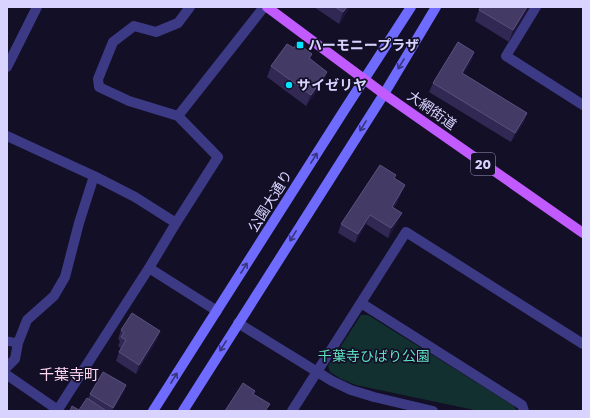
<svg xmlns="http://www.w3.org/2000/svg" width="590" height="418" font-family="Poppins,'Noto Sans JP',sans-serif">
	<rect width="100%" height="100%" fill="#130f26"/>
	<!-- green -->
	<path fill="#12302f" d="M 361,315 L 368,315 L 513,405 L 517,411 L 479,411 L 356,385 L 341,379 L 330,372 L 328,366 Z"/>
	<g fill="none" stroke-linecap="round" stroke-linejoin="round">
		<!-- lane -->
		<path stroke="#3d3a85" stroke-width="9" d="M 7,341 L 18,343"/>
		<!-- street -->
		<path stroke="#3d3a85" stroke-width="10" d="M 536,7 L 506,56 L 583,105
			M 7,67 L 37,7
			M 178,116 L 264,7
			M 7,136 L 94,176 L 135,197 L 176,223
			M 149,268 L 217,311
			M 361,303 L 522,405 L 524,411
			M 238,323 L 332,381 L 351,390 L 374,397 L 433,411
			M 7,367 L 15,359 L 18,343 L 27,320 L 54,296 L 65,277 L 79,223 L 94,176
			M 7,375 L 58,410
			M 57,411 L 149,268 L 176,223 L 218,157 L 178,116 L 129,101 L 99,87 L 98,79 L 113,42 L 134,26 L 156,32 L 178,23 L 190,7
			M 292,411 L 406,232 L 583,344"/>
		<!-- secondary -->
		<path stroke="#6f6bff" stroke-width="10" d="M 153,411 L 345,109 L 411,7
			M 183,411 L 384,94 L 436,7"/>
		<!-- primary -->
		<path stroke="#c25bff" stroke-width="10" d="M 267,7 L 384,94 L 583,233"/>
	</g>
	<!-- wall -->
	<path fill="#312854" d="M 314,7 L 350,7 L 339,24 Z
		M 530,7 L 509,42 L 475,21 L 479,10 Z
		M 294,48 L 312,54 L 310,59 L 323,83 L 306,106 L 267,77 L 271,66 Z
		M 474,52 L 471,62 L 463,74 L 527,113 L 524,122 L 511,142 L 429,92 L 433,83 Z
		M 395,179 L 401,194 L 394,208 L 398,222 L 388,238 L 366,224 L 355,243 L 338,233 L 341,224 Z
		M 121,330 L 157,340 L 136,374 L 116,361 L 119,352 L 121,348 L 118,346 L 120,341 L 118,339 Z
		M 126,385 L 124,392 L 112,411 L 70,411 L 79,410 L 88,399 L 90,394 Z"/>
	<!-- shaded-wall -->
	<path fill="#1d163a" d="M 347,7 L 350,7 L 339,24 L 343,12 Z
		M 527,7 L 530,7 L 509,42 L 513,30 Z
		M 474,52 L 471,62 L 458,83 L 462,73 Z
		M 327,72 L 323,83 L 306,106 L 311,95 Z
		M 527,113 L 524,122 L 511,142 L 515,133 Z
		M 405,185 L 401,194 L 389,216 L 392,207 Z
		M 402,213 L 398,222 L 388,238 L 391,228 Z
		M 370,215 L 366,224 L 355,243 L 358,234 Z
		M 160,331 L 157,340 L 136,374 L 139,365 Z
		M 126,385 L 124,392 L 112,411 L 113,408 Z"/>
	<!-- building -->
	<path fill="#433a66" stroke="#5a527e" d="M 335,7 L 347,7 L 343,12 Z
		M 481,7 L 527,7 L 513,30 L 479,10 Z
		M 458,42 L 474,52 L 462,73 L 527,113 L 515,133 L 433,83 Z
		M 297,43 L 312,54 L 309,58 L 327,72 L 311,95 L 271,66 L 287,44 L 294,48 Z
		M 380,165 L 396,175 L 394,178 L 405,185 L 392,207 L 402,213 L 391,228 L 370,215 L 358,234 L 341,224 Z
		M 132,313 L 160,331 L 139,365 L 119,352 L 126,340 L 121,337 L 124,333 L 121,330 Z
		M 103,372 L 126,385 L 113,408 L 90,394 Z
		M 243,383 L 255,391 L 253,394 L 270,404 L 265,411 L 225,411 Z
		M 87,398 L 105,410 L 104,411 L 70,411 L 72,406 L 79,410 Z"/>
	<!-- one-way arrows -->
	<defs><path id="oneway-shaft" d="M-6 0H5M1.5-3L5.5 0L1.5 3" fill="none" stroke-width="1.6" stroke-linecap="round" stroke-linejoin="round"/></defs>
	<g stroke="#38347d">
		<use href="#oneway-shaft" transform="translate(401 64) rotate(121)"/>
		<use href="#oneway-shaft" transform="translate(363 126) rotate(122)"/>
		<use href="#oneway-shaft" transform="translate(314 158) rotate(-58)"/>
		<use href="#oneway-shaft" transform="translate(293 236) rotate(122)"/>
		<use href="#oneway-shaft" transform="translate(244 268) rotate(-58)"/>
		<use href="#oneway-shaft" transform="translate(223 346) rotate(122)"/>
		<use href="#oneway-shaft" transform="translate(174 378) rotate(-58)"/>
	</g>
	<!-- markers -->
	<g fill="#00e5ff" stroke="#130f26" stroke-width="1.5">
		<rect x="296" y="41" width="8" height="8" rx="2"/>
		<circle cx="289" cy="85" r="4"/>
	</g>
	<g text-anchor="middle" stroke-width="3.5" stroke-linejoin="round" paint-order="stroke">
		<!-- shield labels -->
		<rect fill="#130f26" stroke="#9e99be" stroke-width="1" x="471" y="153" width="24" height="22" rx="3"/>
		<g font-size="13" font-weight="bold" fill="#d9d4ff">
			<text x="483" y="169">20</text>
		</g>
		<!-- poi labels -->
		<g font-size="14" font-weight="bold" fill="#d9d4ff" stroke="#130f26" text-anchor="start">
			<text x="308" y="50">ハーモニープラザ</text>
			<text x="297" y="90">サイゼリヤ</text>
		</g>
		<!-- street labels -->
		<g font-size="14" fill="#d9d4ff" stroke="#130f26">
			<text transform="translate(432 110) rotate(35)" y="5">大網街道</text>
			<text transform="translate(270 201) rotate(-58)" y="5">公園大通り</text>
		</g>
		<!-- park labels -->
		<g font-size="14" fill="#5fe0c0" stroke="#130f26">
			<text x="374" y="361">千葉寺ひばり公園</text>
		</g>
		<!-- neighbourhood labels -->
		<g font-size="15" fill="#ffd6f0" stroke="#130f26">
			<text x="69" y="380">千葉寺町</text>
		</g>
	</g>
	<!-- border -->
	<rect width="590" height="418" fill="none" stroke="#d9d4ff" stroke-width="16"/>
</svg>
